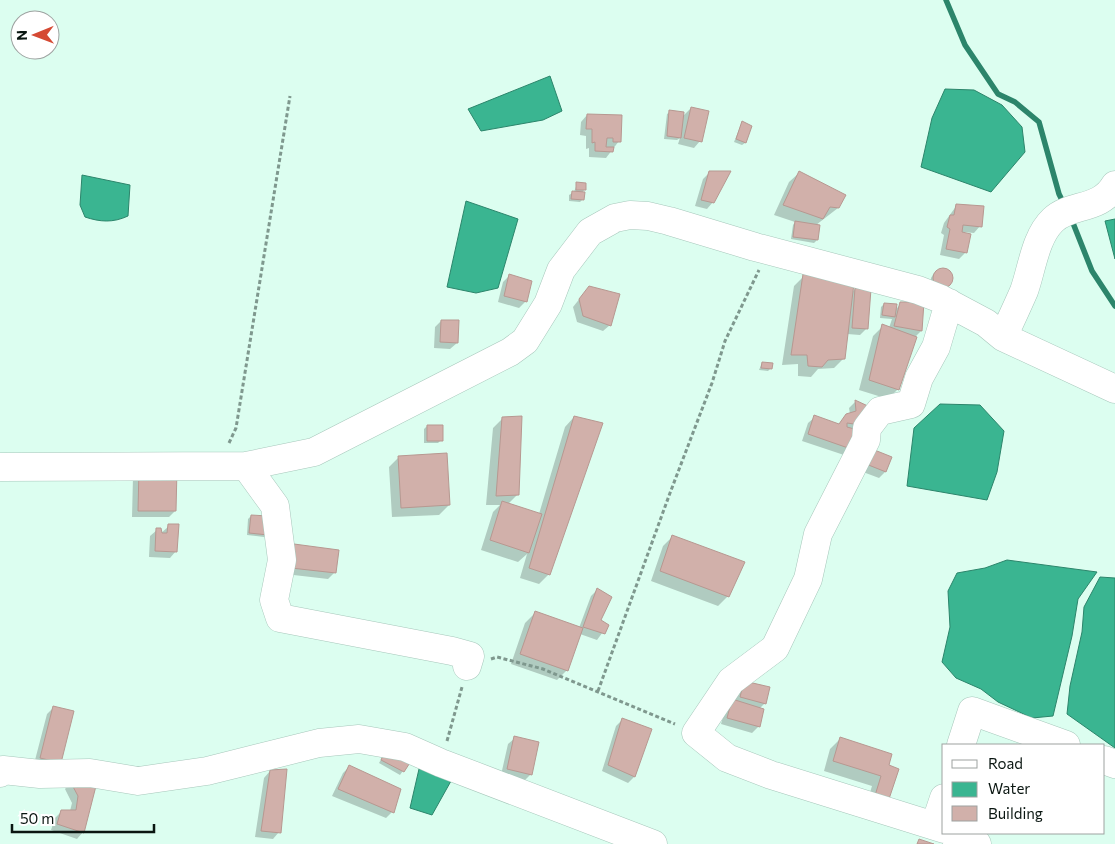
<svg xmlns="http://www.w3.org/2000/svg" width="1115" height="844" font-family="Commissioner,sans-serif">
	<rect width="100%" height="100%" fill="#dcfef0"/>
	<!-- water -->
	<path fill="#3ab591" stroke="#2c856b" d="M 550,76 L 562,111 L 543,120 L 481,131 L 468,109 Z
		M 945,89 L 974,90 L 1002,105 L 1022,127 L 1025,152 L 991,192 L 921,167 L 932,118 Z
		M 82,175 L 130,185 L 128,216 C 113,223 100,222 85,217 L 80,205 Z
		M 466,201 L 518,219 L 498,288 L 476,293 L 447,287 Z
		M 1115,219 L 1115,259 L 1105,221 Z
		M 940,404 L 980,405 L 1004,431 L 997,472 L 987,500 L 907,486 L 914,428 Z
		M 1007,560 L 1097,572 L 1078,599 L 1072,636 L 1053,716 L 1032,718 L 998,702 L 981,689 L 956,678 L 942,662 L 950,627 L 948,591 L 957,573 L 985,568 Z
		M 1100,577 L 1115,578 L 1115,748 L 1067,714 L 1070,686 L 1082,632 L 1084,607 Z
		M 419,769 L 433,770 L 451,781 L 432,815 L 410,808 Z"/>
	<!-- shadow -->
	<path fill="#0003" d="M 691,108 L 700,141 L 694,148 L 678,144 L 680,138 L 677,140 L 664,139 L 667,114 L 670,112 L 682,117 Z
		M 587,115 L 619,141 L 606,158 L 589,157 L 589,148 L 586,149 L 586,136 L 580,135 L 581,122 Z
		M 742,122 L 745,143 L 742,145 L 734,142 Z
		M 710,172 L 713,202 L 707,209 L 695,206 L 703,179 Z
		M 799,173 L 838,208 L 816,225 L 817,240 L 814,243 L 791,239 L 793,225 L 795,222 L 774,215 L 789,182 Z
		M 577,184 L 584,190 L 582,193 L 583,199 L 580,202 L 569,201 L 569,195 L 574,192 Z
		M 957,205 L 980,226 L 974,233 L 963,232 L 970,235 L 965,253 L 959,259 L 940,255 L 944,235 L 941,233 L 944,223 Z
		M 944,268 L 949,270 L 952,275 L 952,281 L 945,289 L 931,284 L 931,278 L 934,273 Z
		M 509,276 L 526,301 L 519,308 L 498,302 L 503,282 Z
		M 804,276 L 851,293 L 855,289 L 867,328 L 860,335 L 847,334 L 844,358 L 834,368 L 818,369 L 811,377 L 798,376 L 798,364 L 782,365 L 794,286 Z
		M 589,287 L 610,325 L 603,331 L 577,322 L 573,307 Z
		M 922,303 L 921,331 L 914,338 L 898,389 L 888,399 L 859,390 L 873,336 L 883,326 L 889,328 L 892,319 L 880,318 L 881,307 L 884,304 L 895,310 L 901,304 Z
		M 441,321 L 457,343 L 450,349 L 434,348 L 435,327 Z
		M 762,363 L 771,368 L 768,371 L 759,370 Z
		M 855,402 L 868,408 L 844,455 L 802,441 L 808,423 L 815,417 L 838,425 L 850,414 L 849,408 Z
		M 574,417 L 549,574 L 539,584 L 520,578 L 527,554 L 518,562 L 481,550 L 493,512 L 500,505 L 486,505 L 493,428 L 503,418 L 517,495 L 508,504 L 539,514 L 565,427 Z
		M 427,426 L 441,440 L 438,443 L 424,443 L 424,429 Z
		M 399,457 L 449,505 L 439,515 L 392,517 L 389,467 Z
		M 891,458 L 885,472 L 879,478 L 855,469 Z
		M 139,471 L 175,511 L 169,517 L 132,517 L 133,477 Z
		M 251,516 L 267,534 L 264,537 L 247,535 L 248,519 Z
		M 169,526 L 176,551 L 170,558 L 149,557 L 150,536 L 157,530 L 160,534 Z
		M 673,536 L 728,596 L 718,606 L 651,581 L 663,546 Z
		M 288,552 L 335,572 L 328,579 L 285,574 Z
		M 598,589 L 600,621 L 608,625 L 597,640 L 580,634 L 567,670 L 557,680 L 511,664 L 525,623 L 535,613 L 579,628 L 591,596 Z
		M 744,682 L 765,703 L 759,709 L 759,726 L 752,733 L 721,724 L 726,707 L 735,701 L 738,689 Z
		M 54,707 L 60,762 L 34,764 L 47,714 Z
		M 622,720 L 650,729 L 634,777 L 628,783 L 602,771 L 616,726 Z
		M 515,738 L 531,774 L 524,781 L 501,775 L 508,744 Z
		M 840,739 L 897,770 L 864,812 L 872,786 L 824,771 L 830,749 Z
		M 384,754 L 411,759 L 400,775 L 379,763 Z
		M 349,767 L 392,812 L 386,818 L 332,796 L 343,773 Z
		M 270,771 L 279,832 L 273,839 L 255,837 L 264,778 Z
		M 71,782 L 95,783 L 83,832 L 77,839 L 51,830 L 55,818 L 62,811 L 70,811 L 72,803 L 65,789 Z"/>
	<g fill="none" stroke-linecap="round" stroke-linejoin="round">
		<!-- stream -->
		<path stroke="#2c856b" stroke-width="5.5" d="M 946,0 L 965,45 L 998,94 L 1015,102 L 1039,122 L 1059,194 L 1065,206
			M 1071,218 L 1092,271 L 1115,306"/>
	</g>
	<!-- building -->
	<path fill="#d1b0aa" stroke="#b79891" d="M 691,107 L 709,111 L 702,142 L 684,138 Z
		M 669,110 L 684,112 L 681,138 L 667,136 Z
		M 587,114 L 622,115 L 621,142 L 613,142 L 613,138 L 607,138 L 606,147 L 614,147 L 613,152 L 595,151 L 595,142 L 592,143 L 592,129 L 586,129 Z
		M 742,121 L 752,126 L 746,143 L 736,139 Z
		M 709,171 L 731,171 L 714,203 L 701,200 Z
		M 799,171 L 846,195 L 839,208 L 830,207 L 823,219 L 783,205 Z
		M 576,182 L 586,183 L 586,190 L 576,190 Z
		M 572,191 L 585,192 L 584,200 L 571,199 Z
		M 956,204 L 984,206 L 982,227 L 963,225 L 962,232 L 971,234 L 967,253 L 946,249 L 950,229 L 947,227 L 950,215 L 954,215 Z
		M 795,221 L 820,225 L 818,240 L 793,237 Z
		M933 278a10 10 0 1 1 20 0a10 10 0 1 1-20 0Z
		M 509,274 L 532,281 L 527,302 L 504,296 Z
		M 803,274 L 854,283 L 845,359 L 828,360 L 822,367 L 808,366 L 807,355 L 791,355 Z
		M 589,286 L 620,294 L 611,326 L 583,316 L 579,299 Z
		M 855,288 L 871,289 L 868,329 L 852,328 Z
		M 900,302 L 924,302 L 922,331 L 894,326 Z
		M 884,303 L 897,304 L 895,317 L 882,315 Z
		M 441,320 L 459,320 L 458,343 L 440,342 Z
		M 882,324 L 917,337 L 899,390 L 869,380 Z
		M 762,362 L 773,363 L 772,369 L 761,368 Z
		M 855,400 L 870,407 L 861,425 L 847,423 L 847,427 L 858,430 L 851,449 L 808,434 L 814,415 L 839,424 L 846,414 L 856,411 Z
		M 522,416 L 519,495 L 496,496 L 502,417 Z
		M 574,416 L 603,423 L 550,575 L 529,568 Z
		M 427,425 L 443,425 L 443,441 L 427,441 Z
		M 867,447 L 892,457 L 886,472 L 861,462 Z
		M 447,453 L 450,505 L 401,508 L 398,456 Z
		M 139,469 L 177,469 L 176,511 L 138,511 Z
		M 502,501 L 542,514 L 529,553 L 490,540 Z
		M 251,515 L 268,516 L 268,535 L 249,533 Z
		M 168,524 L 179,524 L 177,552 L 155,551 L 156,528 L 161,528 L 162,533 L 167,533 Z
		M 672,535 L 745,562 L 729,597 L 660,571 Z
		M 294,544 L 339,550 L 336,573 L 291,568 Z
		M 597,588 L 612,597 L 601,620 L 609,625 L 605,634 L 583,627 Z
		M 535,611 L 583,628 L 568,671 L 520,654 Z
		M 744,681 L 770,687 L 766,704 L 740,697 Z
		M 732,699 L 764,709 L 760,727 L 727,718 Z
		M 53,706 L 74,711 L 61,763 L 40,758 Z
		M 622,718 L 652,729 L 635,777 L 608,765 Z
		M 514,736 L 539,742 L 532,775 L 507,769 Z
		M 840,737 L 892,754 L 889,765 L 899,769 L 887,805 L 873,802 L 881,776 L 833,761 Z
		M 386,749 L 413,758 L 404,772 L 381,760 Z
		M 349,765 L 401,789 L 394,813 L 338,789 Z
		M 287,769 L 281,833 L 261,831 L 270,770 Z
		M 70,781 L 97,782 L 84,833 L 57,824 L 61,810 L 76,810 L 78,796 Z
		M 919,839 L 934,844 L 917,844 Z"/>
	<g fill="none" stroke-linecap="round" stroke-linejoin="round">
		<defs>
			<path id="minor" d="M 1003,337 C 1010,322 1017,307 1024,291 C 1032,269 1035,237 1053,220 C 1071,203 1100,211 1115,185
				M 246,466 L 275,506 L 282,560 L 274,600 L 280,618 L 452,651 L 470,656 L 467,666
				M 0,467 L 246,466 L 314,452 L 510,352 L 525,341 L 548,304 L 561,270 L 590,232 L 615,218 L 630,215 L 648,216 L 669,221 L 755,247 L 918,290 L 941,299 L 986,323 L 1003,337 L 1115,389
				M 961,745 L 972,711 L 1066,745
				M 1104,760 L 1115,764
				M 0,773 L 3,770 L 40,774 L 90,773 L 138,781 L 207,771 L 319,743 L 359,739 L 405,747 L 441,763 L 653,844
				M 935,825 L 944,798
				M 944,829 L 771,775 L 727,758 L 696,733 L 731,681 L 775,648 L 808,579 L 818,534 L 866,440 L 867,428 L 880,411 L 911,404 L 919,378 L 936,347 L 949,303
				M 952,833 L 977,844"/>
		</defs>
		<!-- minor casing -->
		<use href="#minor" stroke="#a7c7bb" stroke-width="29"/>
		<!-- path -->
		<path stroke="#7f988e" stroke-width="3" stroke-dasharray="4 2.5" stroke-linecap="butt" d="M 229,443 L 236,428 L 290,96
			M 491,659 L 497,657 L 543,669 L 675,724
			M 598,691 L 670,493 L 712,383 L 725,341 L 759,270
			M 447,741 L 462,687"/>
		<!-- minor -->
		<use href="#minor" stroke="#fff" stroke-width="28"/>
	</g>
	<!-- legend -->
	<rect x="942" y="744" width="162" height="90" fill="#ffffff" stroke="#9da2a0"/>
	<rect x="952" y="760" width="25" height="8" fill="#ffffff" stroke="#9da2a0"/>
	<text x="988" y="769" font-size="15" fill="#0a1611">Road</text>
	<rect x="952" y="782" width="25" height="15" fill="#3ab591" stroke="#9da2a0"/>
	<text x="988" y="794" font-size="15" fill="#0a1611">Water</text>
	<rect x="952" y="806" width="25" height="15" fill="#d1b0aa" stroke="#9da2a0"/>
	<text x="988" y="819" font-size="15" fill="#0a1611">Building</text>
	<!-- north arrow -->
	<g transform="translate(35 35) rotate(269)"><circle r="24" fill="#ffffff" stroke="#9da2a0"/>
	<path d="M0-4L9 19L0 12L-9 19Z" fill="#d54933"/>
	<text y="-8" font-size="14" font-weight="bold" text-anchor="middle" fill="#0a1611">N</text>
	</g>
	<!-- scale -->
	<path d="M12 824v8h142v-8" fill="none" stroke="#0a1611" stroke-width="2.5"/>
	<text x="20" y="824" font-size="15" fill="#0a1611" stroke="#ffffff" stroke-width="4" paint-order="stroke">50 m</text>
</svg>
